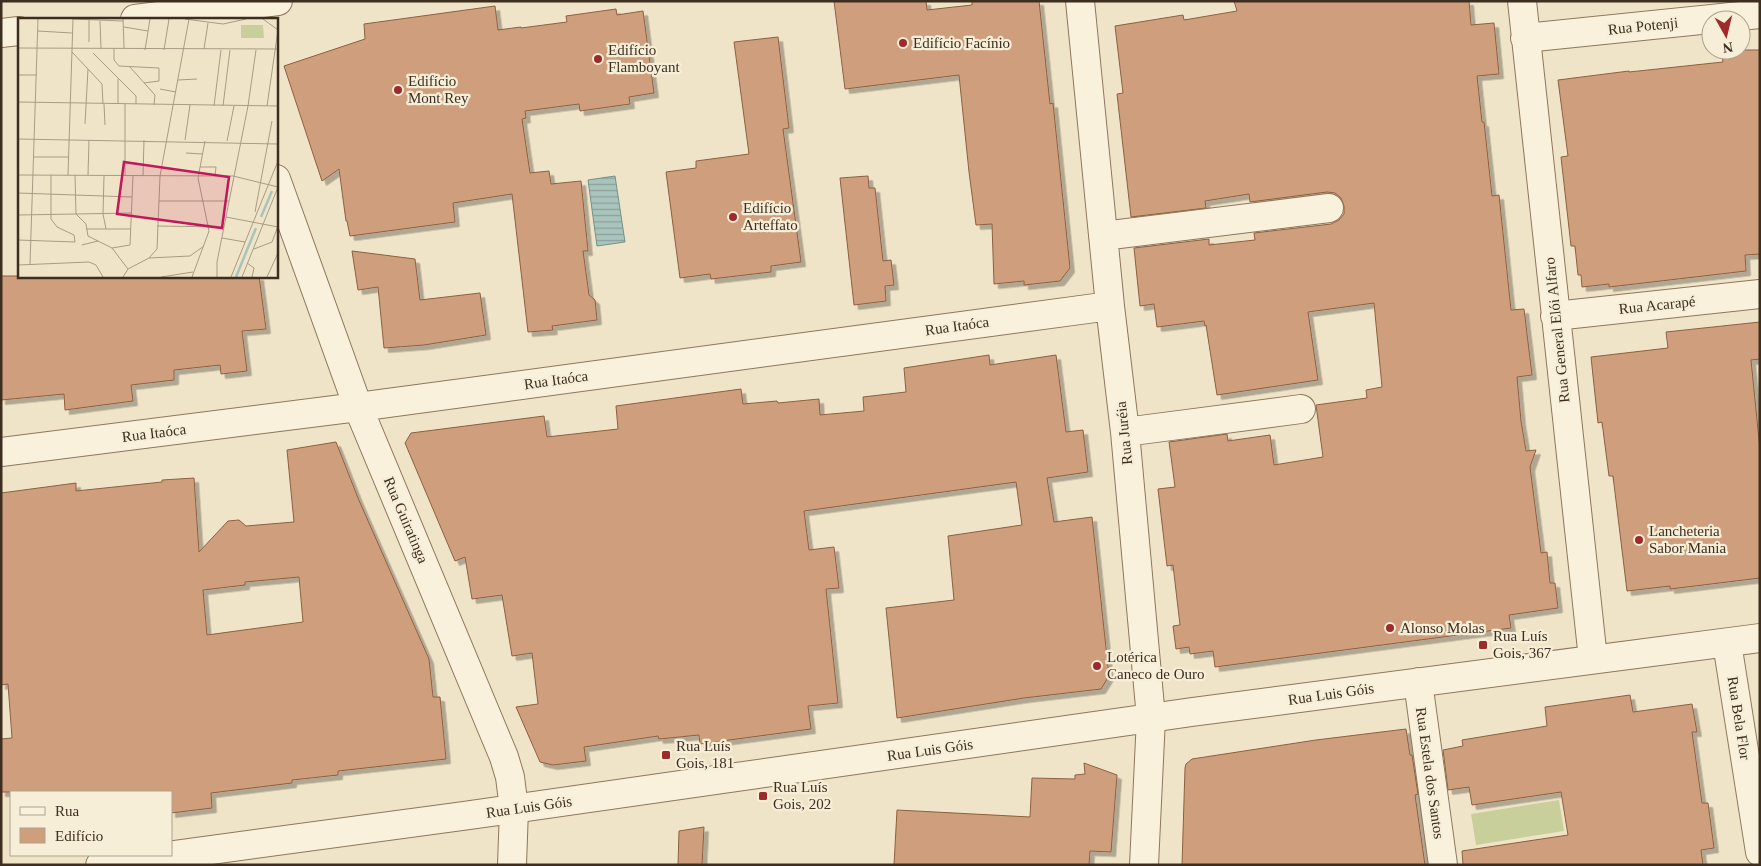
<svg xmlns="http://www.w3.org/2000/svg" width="1761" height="866" font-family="'Times New Roman',serif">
	<defs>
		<pattern id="water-rules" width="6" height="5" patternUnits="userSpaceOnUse" patternTransform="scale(1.25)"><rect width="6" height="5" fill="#a9c4bc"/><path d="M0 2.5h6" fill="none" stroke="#8ba098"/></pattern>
		<filter id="shadow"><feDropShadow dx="4.5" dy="4.5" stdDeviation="0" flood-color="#0004"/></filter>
	</defs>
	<rect width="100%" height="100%" fill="#f0e4c8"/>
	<!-- garden -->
	<path fill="#c9cf9b" d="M 1559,800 L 1564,831 L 1476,845 L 1471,814 Z"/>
	<!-- water -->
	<path fill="url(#water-rules)" stroke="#6f938a" d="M 615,176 L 625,242 L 597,246 L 588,180 Z"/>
	<!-- building -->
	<path fill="#cf9f7d" stroke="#8d5f41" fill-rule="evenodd" filter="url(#shadow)" d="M 834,1 L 926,1 L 927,10 L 972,5 L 972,1 L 1039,1 L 1050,104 L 1053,103 L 1070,268 L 1060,281 L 1024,285 L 1024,281 L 994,284 L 992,224 L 976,225 L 969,172 L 959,75 L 845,89 Z
		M 1234,1 L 1469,1 L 1471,25 L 1494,23 L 1499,74 L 1477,76 L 1482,122 L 1484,122 L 1492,196 L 1499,195 L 1511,310 L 1524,309 L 1532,375 L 1517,377 L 1521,421 L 1526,451 L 1536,450 L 1530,467 L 1539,537 L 1541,553 L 1547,552 L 1550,583 L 1555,583 L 1558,608 L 1509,615 L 1511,628 L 1215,667 L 1213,651 L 1190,654 L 1189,647 L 1176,649 L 1173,626 L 1180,625 L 1173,565 L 1167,566 L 1158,489 L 1175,487 L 1169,442 L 1227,434 L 1228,441 L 1270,435 L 1274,465 L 1323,457 L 1316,405 L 1367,398 L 1366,390 L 1382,387 L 1374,303 L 1308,312 L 1318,380 L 1217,395 L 1206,325 L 1205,326 L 1204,321 L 1157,327 L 1154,304 L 1140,306 L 1134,248 L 1209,239 L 1209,245 L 1255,240 L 1254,233 L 1331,224 L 1339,220 L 1344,214 L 1344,206 L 1341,198 L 1335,193 L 1327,192 L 1250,202 L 1249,194 L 1205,201 L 1206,208 L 1131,217 L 1117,94 L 1123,93 L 1115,26 L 1183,15 L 1184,20 L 1237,11 Z
		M 495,6 L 498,30 L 521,27 L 521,28 L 567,22 L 566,16 L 616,9 L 617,15 L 643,11 L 654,93 L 629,97 L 630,104 L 580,111 L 579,104 L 525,111 L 526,118 L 522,119 L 530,173 L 549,171 L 551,184 L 581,181 L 588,251 L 583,251 L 589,295 L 595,300 L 597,320 L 552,326 L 553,330 L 528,332 L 512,194 L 453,203 L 455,222 L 350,236 L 347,221 L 346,221 L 339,169 L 322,181 L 284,66 L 365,39 L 364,24 Z
		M 778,37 L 789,128 L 783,129 L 801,262 L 771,266 L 771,272 L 711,279 L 710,274 L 680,278 L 666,172 L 696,168 L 696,161 L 749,154 L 734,42 Z
		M 1721,50 L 1760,50 L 1760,254 L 1745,255 L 1746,271 L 1609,287 L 1609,284 L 1582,287 L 1581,275 L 1578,275 L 1575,246 L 1571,246 L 1561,157 L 1568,156 L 1558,80 L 1629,71 L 1629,72 L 1723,62 Z
		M 868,176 L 869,188 L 875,188 L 883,261 L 891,260 L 894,285 L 885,286 L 886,301 L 854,305 L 840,178 Z
		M 352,251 L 415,259 L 420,300 L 480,293 L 486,335 L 424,345 L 384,348 L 378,287 L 358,290 Z
		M 1,276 L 259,276 L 266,329 L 242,331 L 247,371 L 221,374 L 220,365 L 174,370 L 174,380 L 131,385 L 133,401 L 65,410 L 64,394 L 1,400 Z
		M 1760,322 L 1760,359 L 1751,360 L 1760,450 L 1760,578 L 1670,589 L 1670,586 L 1627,591 L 1613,476 L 1609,476 L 1602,422 L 1598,423 L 1591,357 L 1668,348 L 1666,332 Z
		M 989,355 L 990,365 L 1056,355 L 1066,432 L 1083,430 L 1088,472 L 1047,478 L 1054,522 L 1092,517 L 1109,676 L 1101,689 L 1024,698 L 897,718 L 886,608 L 954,600 L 948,536 L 1022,525 L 1016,482 L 804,511 L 809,550 L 834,547 L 839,588 L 826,589 L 838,703 L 808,706 L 811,729 L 700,744 L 699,735 L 659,739 L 658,736 L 584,747 L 586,761 L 553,765 L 540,762 L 516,707 L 538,704 L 532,653 L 512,656 L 502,595 L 472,599 L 465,557 L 455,561 L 405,443 L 411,433 L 544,416 L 547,437 L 618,429 L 616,406 L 741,389 L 743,404 L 777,401 L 778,403 L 819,399 L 820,415 L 864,411 L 863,397 L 906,392 L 904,368 Z
		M 336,442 L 358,498 L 429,659 L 433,697 L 440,697 L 446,759 L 338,771 L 338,775 L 292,780 L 292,783 L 211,793 L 212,808 L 171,813 L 171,792 L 1,792 L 1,739 L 12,738 L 8,684 L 1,685 L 1,493 L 76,483 L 76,491 L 162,482 L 162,480 L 194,478 L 199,552 L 228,521 L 239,520 L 246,526 L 294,522 L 287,450 ZM 299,577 L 303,622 L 207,635 L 203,590 L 245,585 L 245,582 Z
		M 1630,695 L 1633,712 L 1692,704 L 1697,732 L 1692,732 L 1702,803 L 1708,803 L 1714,848 L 1701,850 L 1703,865 L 1463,865 L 1462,851 L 1568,835 L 1561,792 L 1472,805 L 1469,787 L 1448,790 L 1443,750 L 1463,746 L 1462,740 L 1547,726 L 1545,707 Z
		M 1406,729 L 1410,755 L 1412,755 L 1418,794 L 1415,795 L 1425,865 L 1182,865 L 1185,768 L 1186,764 L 1192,759 L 1316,740 Z
		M 1084,763 L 1117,775 L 1111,852 L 1090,851 L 1089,865 L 894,865 L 897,810 L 1030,817 L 1032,778 L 1075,779 L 1075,775 L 1085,774 Z
		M 704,827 L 702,865 L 678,865 L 679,831 Z"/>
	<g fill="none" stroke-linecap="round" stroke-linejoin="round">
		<defs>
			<path id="minor" d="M 1080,1 L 1110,306 L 1125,432 L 1151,718 L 1144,865
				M 1522,1 L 1593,659
				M 135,19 L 278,1
				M 1,33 L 19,31
				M 1525,38 L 1760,14
				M 276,179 L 358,407 L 504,757 L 510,777 L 514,809 L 512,865
				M 1103,236 L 1329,208
				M 1555,316 L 1760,294
				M 1125,432 L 1301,409
				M 1,452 L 358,407 L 1110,306
				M 1727,643 L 1760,852
				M 1418,682 L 1443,865
				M 100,865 L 463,816 L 1192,712 L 1760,638"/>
		</defs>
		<!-- minor casing -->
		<use href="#minor" stroke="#8d765c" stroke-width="30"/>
		<!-- minor -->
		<use href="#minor" stroke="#faf1dc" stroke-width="28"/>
	</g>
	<!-- markers -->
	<g fill="#9e2a2b" stroke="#f7eed8" stroke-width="2">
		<circle cx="903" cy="43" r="5"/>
		<circle cx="598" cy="59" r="5"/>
		<circle cx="398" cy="90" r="5"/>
		<circle cx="733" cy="217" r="5"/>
		<circle cx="1639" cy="540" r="5"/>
		<circle cx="1390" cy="628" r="5"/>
		<rect x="1478" y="640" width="10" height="10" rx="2.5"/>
		<circle cx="1097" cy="666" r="5"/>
		<rect x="661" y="750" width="10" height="10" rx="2.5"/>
		<rect x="758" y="791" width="10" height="10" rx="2.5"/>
	</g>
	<g text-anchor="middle" stroke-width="4.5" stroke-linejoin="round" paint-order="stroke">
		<!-- street labels -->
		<g font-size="15" fill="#3d2e20" stroke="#f7eed8">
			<text transform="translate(1643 26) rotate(-6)" y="5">Rua Potenji</text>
			<text transform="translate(1657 305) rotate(-6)" y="5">Rua Acarapé</text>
			<text transform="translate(957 326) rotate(-8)" y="5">Rua Itaóca</text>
			<text transform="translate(1557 330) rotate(-96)" y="5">Rua General Elói Alfaro</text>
			<text transform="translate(556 380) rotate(-8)" y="5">Rua Itaóca</text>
			<text transform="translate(154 433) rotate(-7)" y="5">Rua Itaóca</text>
			<text transform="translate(1124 433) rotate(-96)" y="5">Rua Juréia</text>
			<text transform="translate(406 520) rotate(67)" y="5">Rua Guiratinga</text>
			<text transform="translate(1331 694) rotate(-8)" y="5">Rua Luis Góis</text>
			<text transform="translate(1739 718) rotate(81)" y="5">Rua Bela Flor</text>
			<text transform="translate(930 750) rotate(-8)" y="5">Rua Luis Góis</text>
			<text transform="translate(1430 773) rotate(82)" y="5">Rua Estela dos Santos</text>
			<text transform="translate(529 807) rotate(-8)" y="5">Rua Luis Góis</text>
		</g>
		<!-- poi labels -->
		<g font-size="15" fill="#3d2e20" stroke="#f7eed8" text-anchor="start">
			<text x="913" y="48">Edifício Facínio</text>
			<text x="608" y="55">Edifício<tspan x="608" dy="17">Flamboyant</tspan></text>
			<text x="408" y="86">Edifício<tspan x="408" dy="17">Mont Rey</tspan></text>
			<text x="743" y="213">Edifício<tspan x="743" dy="17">Arteffato</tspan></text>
			<text x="1649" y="536">Lancheteria<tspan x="1649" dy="17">Sabor Mania</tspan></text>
			<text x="1400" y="633">Alonso Molas</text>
			<text x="1493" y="641">Rua Luís<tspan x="1493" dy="17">Gois, 367</tspan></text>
			<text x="1107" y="662">Lotérica<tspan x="1107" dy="17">Caneco de Ouro</tspan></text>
			<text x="676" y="751">Rua Luís<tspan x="676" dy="17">Gois, 181</tspan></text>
			<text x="773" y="792">Rua Luís<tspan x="773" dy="17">Gois, 202</tspan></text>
		</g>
	</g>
	<!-- overview -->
	<g transform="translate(18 18)">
		<rect width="260" height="260" fill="#f0e4c8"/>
		<path d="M 223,7 L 245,7 L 246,20 L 223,20 Z" fill="#c9cf9b"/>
		<path fill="none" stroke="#a9c4bc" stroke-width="2.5" d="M 243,199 L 254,173M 218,259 L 238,210"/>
		<path fill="none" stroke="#a89b85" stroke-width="1" d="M 55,1 L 105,3M 105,1 L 106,30M 167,1 L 205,6 L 228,1M 245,1 L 260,12M 71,2 L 71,24M 82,3 L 83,31M 106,9 L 130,13M 20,13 L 54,15M 0,30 L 260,31M 96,31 L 96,42 L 101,48 L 141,50 L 141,63 L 126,65M 186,31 L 190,5M 127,32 L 132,1M 146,32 L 151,1M 54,34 L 84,66 L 85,86M 75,35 L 118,78 L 118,86M 111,48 L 137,77 L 136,87M 0,57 L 19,57M 160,62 L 179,61M 142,71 L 158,74M 0,84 L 260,88M 86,86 L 87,107M 100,86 L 100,61M 196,88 L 203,32M 205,88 L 212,32M 249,88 L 260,12M 67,106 L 70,51M 0,121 L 260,126M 167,122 L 172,87M 209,123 L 216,88M 168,135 L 185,136M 15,139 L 50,139M 182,149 L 198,149 L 197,158M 0,157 L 215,158 L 260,169M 50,157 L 55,1M 57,157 L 58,196 L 68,206 L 70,218 L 94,230 L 112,227 L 115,158M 70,157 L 71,122M 86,158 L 85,196 L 88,211M 107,158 L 107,86M 125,158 L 126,122M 0,175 L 114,179M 141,183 L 211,183M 237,194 L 254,103M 0,197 L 114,195M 208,199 L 260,209M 139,208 L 206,209M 69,211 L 113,211M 204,220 L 227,224M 0,222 L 57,224 L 56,217 L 39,209 L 33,201 L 33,157M 64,227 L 80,223M 94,230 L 110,251M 236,231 L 254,224 L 260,208M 131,240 L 139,231 L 142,158 L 171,1M 229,245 L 236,250 L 234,259M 12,246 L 20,1M 0,247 L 71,244 L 78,247 L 85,259M 105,259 L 110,251 L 131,240 L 172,238 L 186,228M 143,259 L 175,254M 174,259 L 191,213 L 180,160 L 187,123M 199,259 L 199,244 L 230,88 L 238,32M 213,259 L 260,143M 224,259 L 260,169M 249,259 L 260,235"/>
		<path fill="#c2185b" fill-opacity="0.15" stroke="#c2185b" stroke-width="2.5" d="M 106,144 L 211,159 L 204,210 L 99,196 Z"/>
		<rect width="260" height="260" fill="none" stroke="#3d2e20" stroke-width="2.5"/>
	</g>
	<!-- border -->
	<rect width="1761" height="866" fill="none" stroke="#3d2e20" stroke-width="5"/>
	<!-- legend -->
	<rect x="10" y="791" width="162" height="65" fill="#f7eed8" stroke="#ada18e"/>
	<rect x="20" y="807" width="25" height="8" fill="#faf1dc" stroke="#ada18e"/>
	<text x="55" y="816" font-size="15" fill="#3d2e20">Rua</text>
	<rect x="20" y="828" width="25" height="15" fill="#cf9f7d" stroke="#ada18e"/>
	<text x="55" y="841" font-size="15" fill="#3d2e20">Edifício</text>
	<!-- north arrow -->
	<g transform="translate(1726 35) rotate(172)"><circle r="24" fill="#f7eed8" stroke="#ada18e"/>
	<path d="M0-4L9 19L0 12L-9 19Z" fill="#9e2a2b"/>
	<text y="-8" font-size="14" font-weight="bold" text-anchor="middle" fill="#3d2e20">N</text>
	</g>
</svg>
